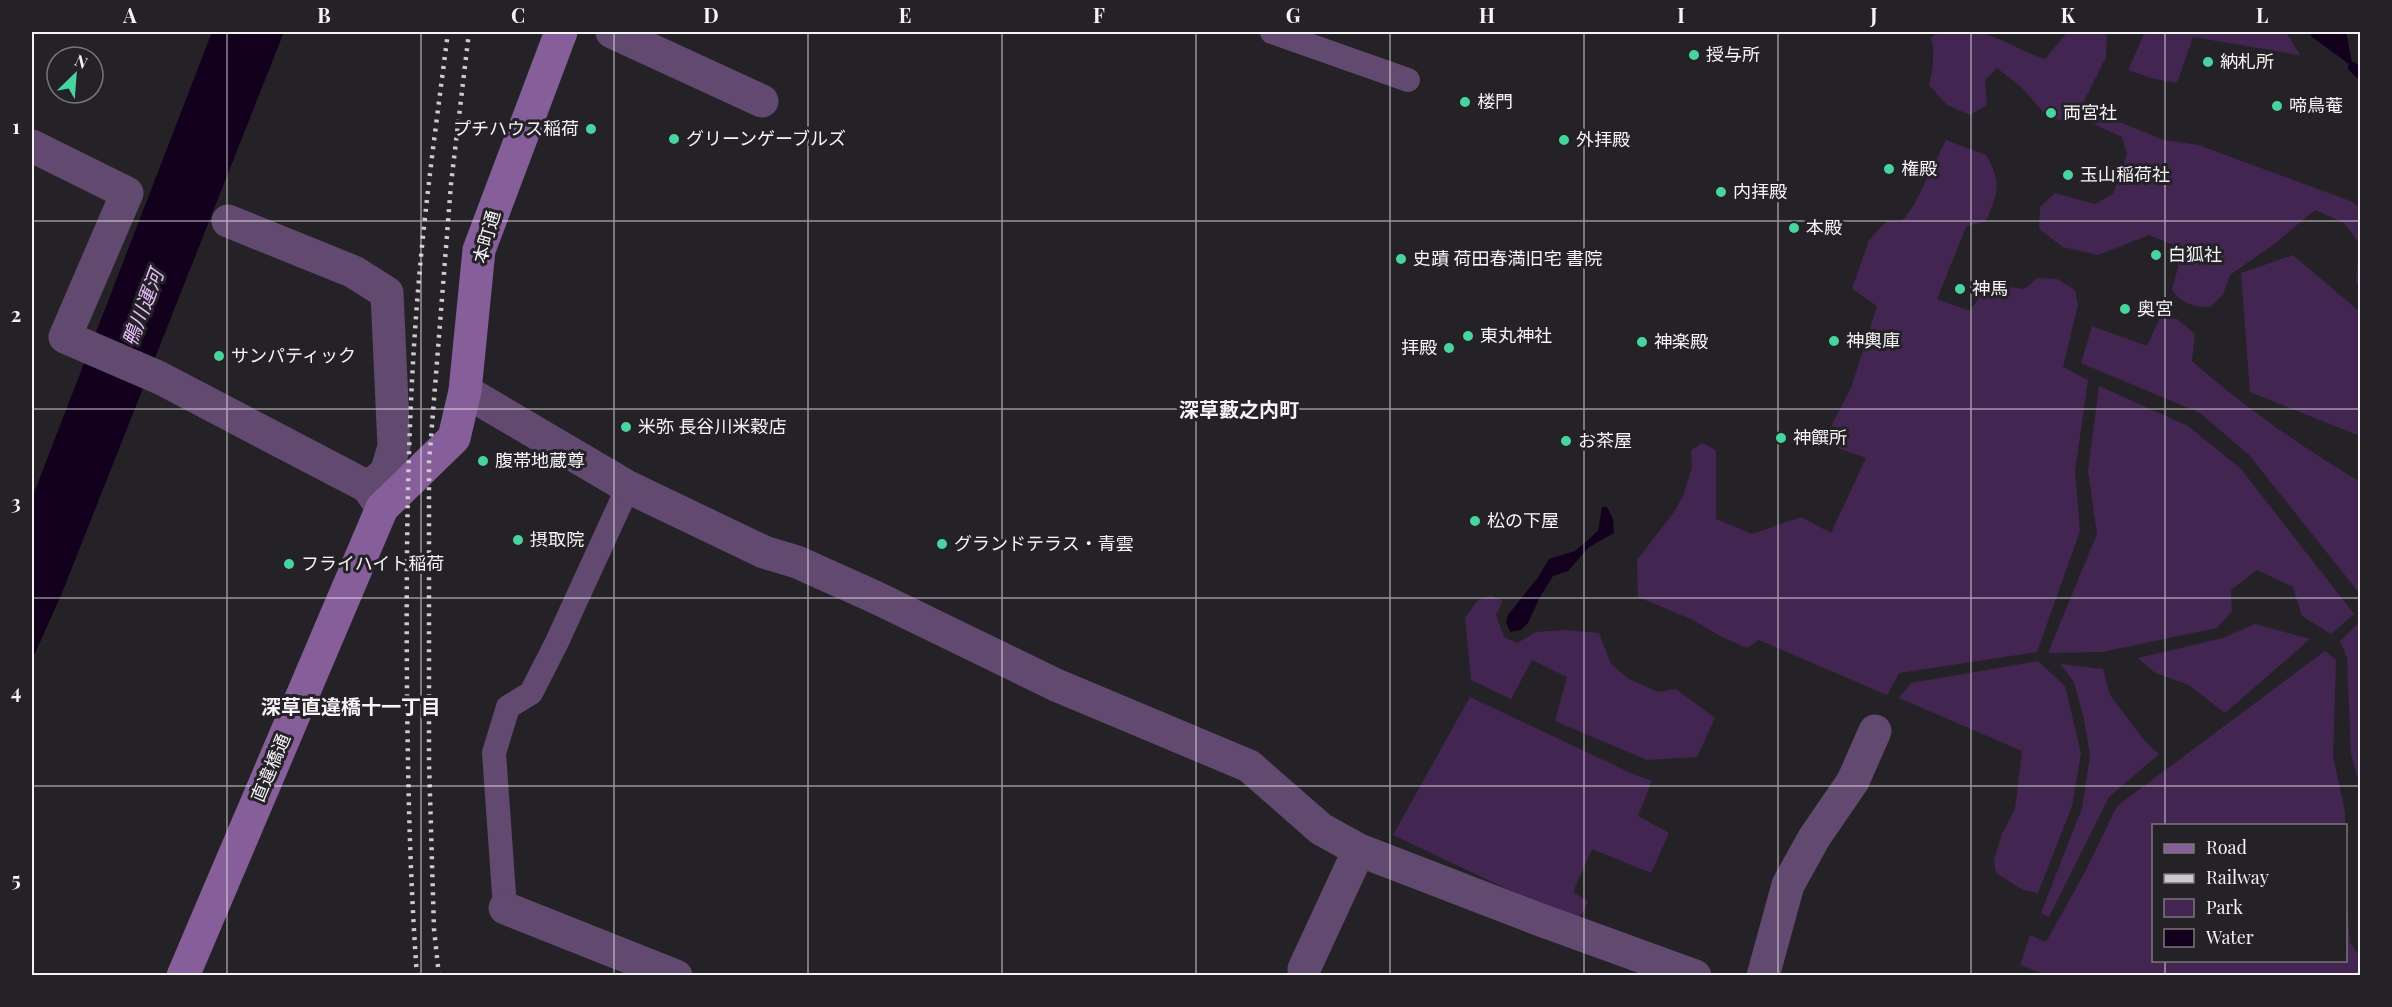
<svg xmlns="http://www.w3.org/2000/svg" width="2392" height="1007" font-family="'Playfair Display','Noto Sans JP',serif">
	<rect width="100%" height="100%" fill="#252227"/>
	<!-- green -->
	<path fill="#432551" d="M 1940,32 C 1952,31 1967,29 1979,32 C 2002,38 2022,52 2045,59 L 2065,35 L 2065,32 L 2107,32 L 2106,57 L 2079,111 L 2068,123 L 2046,115 L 2021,87 L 1997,68 L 1985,80 L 1987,105 L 1970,115 L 1947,105 L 1929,85 C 1933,69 1935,54 1931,37 Z
		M 2145,32 L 2286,32 L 2300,55 L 2193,37 L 2177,83 L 2151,78 L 2128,70 Z
		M 2102,115 L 2164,140 L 2198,145 L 2353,202 L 2360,208 L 2360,286 L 2356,282 L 2359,243 L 2344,223 L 2315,210 L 2274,244 L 2230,275 L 2223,295 L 2210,307 C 2192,307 2183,304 2172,290 L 2183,249 L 2149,235 L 2098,255 L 2063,247 L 2039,229 L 2040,207 L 2055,193 L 2095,204 L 2113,194 L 2127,155 L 2122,137 L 2092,123 Z
		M 1946,140 L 1986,155 C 2002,182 1998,193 1986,221 L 1966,227 L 1937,299 L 1970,311 L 1988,284 L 2024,289 L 2038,278 L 2057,279 L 2075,290 L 2078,305 L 2063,367 L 2088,380 L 2075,471 L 2080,531 L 2037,652 L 1899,673 L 1887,695 L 1759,640 L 1747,648 L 1722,637 L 1693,620 L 1638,597 L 1637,560 L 1674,512 L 1683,496 L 1692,468 L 1691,451 L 1702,443 L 1716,450 L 1716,519 L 1752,534 L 1801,517 L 1831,533 L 1866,458 L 1829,445 L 1833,422 L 1851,388 L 1877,306 L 1852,289 L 1869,240 L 1887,221 L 1902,221 L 1914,205 Z
		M 2293,255 L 2360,312 L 2360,436 L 2250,392 L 2241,273 Z
		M 2160,318 L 2177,319 L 2195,334 L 2192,361 C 2243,406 2297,444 2357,480 L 2360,476 L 2360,594 L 2249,455 L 2200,413 L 2081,363 L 2092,326 L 2147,346 Z
		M 2099,386 L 2188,426 L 2241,469 L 2354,614 L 2331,634 L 2302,616 L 2293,587 L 2257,570 L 2231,590 L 2232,611 L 2217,628 L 2102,652 L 2048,653 L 2097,534 L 2088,471 Z
		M 1491,596 L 1503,601 L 1496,615 L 1504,637 L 1517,643 L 1536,632 L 1566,630 L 1599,633 L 1611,664 L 1629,679 L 1658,692 L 1676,689 L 1715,718 L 1697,757 L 1647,760 L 1555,721 L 1567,677 L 1532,660 L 1511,699 L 1471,680 L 1465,618 L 1478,600 Z
		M 2359,622 L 2360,625 L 2360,788 L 2351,753 L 2347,658 L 2340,641 Z
		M 2255,624 L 2310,639 L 2225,713 L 2189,685 L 2155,673 L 2138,658 L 2223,638 Z
		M 2325,651 L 2336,660 L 2333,756 L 2345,812 L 2345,825 L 2154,826 L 2154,960 L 2346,960 L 2346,898 L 2350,943 L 2360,957 L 2360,975 L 2050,976 L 2020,965 L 2030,935 L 2046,942 L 2086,870 L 2117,806 Z
		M 2038,661 L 2065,686 L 2081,753 L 2072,806 L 2038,893 L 2023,890 L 1996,873 L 1994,859 L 2002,834 L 2015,809 L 2022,751 L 1899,698 L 1911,683 Z
		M 2060,664 L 2103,669 L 2110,695 L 2144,740 L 2159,754 L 2109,797 L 2049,917 L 2041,913 L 2082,808 L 2090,755 L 2084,719 L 2074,682 Z
		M 1470,697 L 1633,774 L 1652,781 L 1638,816 L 1669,833 L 1651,873 L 1592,849 L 1573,892 L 1588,902 L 1579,919 L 1528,899 L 1393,835 Z"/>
	<!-- water -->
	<path fill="#13001d" d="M 212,32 L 284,32 L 62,593 L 32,660 L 32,498 Z
		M 2310,32 L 2346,32 L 2353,67 L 2312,37 Z
		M 1602,507 L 1607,507 L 1613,519 L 1614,533 L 1589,547 L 1568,571 L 1553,576 L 1540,597 L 1528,623 L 1521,630 L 1510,632 L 1506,622 L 1508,615 L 1539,576 L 1549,559 L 1575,551 L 1598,531 Z"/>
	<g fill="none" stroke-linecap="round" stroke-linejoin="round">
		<!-- stream -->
		<path stroke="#13001d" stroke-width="10" d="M 2353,67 L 2360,74"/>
		<!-- pedestrian -->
		<path stroke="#62496f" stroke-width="24" d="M 1272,32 L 1408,80
			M 505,908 L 494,753 L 508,707 L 531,693 L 556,644 L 628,487"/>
		<!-- minor -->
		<path stroke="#62496f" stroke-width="33" d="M 612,32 L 762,101
			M 32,146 L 127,193 L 65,337 L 160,378 L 368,487 L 382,508
			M 228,221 L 354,272 L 387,293 L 394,447 L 386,473 L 368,487
			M 465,391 L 628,487 L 764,552 L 797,562 L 875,597 L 1056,685 L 1249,766 L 1321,829 L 1359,850 L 1538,919 L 1695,976
			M 505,908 L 676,976
			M 1304,969 L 1359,850
			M 1763,976 L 1788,885 L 1814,838 L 1853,781 L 1875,731"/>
		<!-- secondary -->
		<path stroke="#865e9a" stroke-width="33" d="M 183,976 L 382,508 L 454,438 L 465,391 L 479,250 L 561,32"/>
		<!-- rail -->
		<path stroke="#cdcace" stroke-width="4.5" stroke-dasharray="3 6" stroke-linecap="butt" d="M 417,976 C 410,881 408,786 407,690 C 406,558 407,424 418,291 C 425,204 437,118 448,32
			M 439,976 L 434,929 L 429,762 L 429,463 L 451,184 L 469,32"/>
	</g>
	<!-- grid -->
	<path fill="none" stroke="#f6f3f7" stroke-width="1.5" stroke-opacity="0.55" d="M 227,32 L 227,976M 421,32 L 421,976M 614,32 L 614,976M 808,32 L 808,976M 1002,32 L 1002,976M 1196,32 L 1196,976M 1390,32 L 1390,976M 1584,32 L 1584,976M 1778,32 L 1778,976M 1971,32 L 1971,976M 2165,32 L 2165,826M 32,221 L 2360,221M 32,409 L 2360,409M 32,598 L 2360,598M 32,786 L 2360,786M 2165,960 L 2165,976"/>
	<!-- markers -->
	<g fill="#47d49e" stroke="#252227" stroke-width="2">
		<circle cx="1694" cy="55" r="6"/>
		<circle cx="2208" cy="62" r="6"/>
		<circle cx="1465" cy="102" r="6"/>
		<circle cx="2277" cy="106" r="6"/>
		<circle cx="2051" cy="113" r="6"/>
		<circle cx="591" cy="129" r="6"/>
		<circle cx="674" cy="139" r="6"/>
		<circle cx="1564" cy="140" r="6"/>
		<circle cx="1889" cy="169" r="6"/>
		<circle cx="2068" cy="175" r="6"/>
		<circle cx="1721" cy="192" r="6"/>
		<circle cx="1794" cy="228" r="6"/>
		<circle cx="2156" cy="255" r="6"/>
		<circle cx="1401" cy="259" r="6"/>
		<circle cx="1960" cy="289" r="6"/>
		<circle cx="2125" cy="309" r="6"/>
		<circle cx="1468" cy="336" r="6"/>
		<circle cx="1834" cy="341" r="6"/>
		<circle cx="1642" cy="342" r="6"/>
		<circle cx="1449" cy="348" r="6"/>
		<circle cx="219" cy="356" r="6"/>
		<circle cx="626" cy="427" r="6"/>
		<circle cx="1781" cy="438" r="6"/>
		<circle cx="1566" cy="441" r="6"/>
		<circle cx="483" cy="461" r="6"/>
		<circle cx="1475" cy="521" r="6"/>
		<circle cx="518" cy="540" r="6"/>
		<circle cx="942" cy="544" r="6"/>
		<circle cx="289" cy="564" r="6"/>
	</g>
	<g text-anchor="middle" stroke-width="6" stroke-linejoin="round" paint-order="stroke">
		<!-- poi labels -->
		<g font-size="18" fill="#f6f3f7" stroke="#252227" text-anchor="start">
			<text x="1706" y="61">授与所</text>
			<text x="2220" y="68">納札所</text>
			<text x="1477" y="108">楼門</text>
			<text x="2289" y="112">啼鳥菴</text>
			<text x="2063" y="119">両宮社</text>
			<text x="579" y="135" text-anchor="end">プチハウス稲荷</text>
			<text x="686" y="145">グリーンゲーブルズ</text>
			<text x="1576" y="146">外拝殿</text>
			<text x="1901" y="175">権殿</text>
			<text x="2080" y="181">玉山稲荷社</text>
			<text x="1733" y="198">内拝殿</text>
			<text x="1806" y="234">本殿</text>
			<text x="2168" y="261">白狐社</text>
			<text x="1413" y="265">史蹟 荷田春満旧宅 書院</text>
			<text x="1972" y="295">神馬</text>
			<text x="2137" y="315">奥宮</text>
			<text x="1480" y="342">東丸神社</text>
			<text x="1846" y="347">神輿庫</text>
			<text x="1654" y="348">神楽殿</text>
			<text x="1437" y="354" text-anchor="end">拝殿</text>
			<text x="231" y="362">サンパティック</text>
			<text x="638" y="433">米弥 長谷川米穀店</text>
			<text x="1793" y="444">神饌所</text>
			<text x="1578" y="447">お茶屋</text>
			<text x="495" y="467">腹帯地蔵尊</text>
			<text x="1487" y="527">松の下屋</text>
			<text x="530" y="546">摂取院</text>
			<text x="954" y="550">グランドテラス・青雲</text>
			<text x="301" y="570">フライハイト稲荷</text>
		</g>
		<!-- street labels -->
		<g font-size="18" fill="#f6f3f7" stroke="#252227">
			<text transform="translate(487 237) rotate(-74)" y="6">本町通</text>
			<text transform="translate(271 768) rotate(-67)" y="6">直違橋通</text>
		</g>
		<!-- water labels -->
		<g font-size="20" font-style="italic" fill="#e6bdfc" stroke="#252227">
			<text transform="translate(143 308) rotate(-69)" y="7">鴨川運河</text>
		</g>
		<!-- neighbourhood labels -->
		<g font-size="20" font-weight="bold" fill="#f6f3f7" stroke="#252227">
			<text x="1239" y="417">深草藪之内町</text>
			<text x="351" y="714">深草直違橋十一丁目</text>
		</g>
	</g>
	<!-- border -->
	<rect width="2392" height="1007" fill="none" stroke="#252227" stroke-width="66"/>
	<!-- legend -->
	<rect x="2152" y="824" width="195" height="138" fill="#252227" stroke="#79767a" stroke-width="1.5"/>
	<rect x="2164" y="844" width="30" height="9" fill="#865e9a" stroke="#79767a" stroke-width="1.5"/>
	<text x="2206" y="854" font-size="18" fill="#f6f3f7">Road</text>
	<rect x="2164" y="874" width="30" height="9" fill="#cdcace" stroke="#79767a" stroke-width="1.5"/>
	<text x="2206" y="884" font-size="18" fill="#f6f3f7">Railway</text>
	<rect x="2164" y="899" width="30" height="18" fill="#432551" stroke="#79767a" stroke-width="1.5"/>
	<text x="2206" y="914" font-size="18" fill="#f6f3f7">Park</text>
	<rect x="2164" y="929" width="30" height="18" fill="#13001d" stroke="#79767a" stroke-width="1.5"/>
	<text x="2206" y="944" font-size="18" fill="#f6f3f7">Water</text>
	<!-- north arrow -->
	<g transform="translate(75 75) rotate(25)"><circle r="28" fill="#252227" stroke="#79767a" stroke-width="1.5"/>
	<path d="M0-4.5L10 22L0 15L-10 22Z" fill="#47d49e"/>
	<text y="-9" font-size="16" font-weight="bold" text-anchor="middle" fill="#f6f3f7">N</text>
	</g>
	<rect x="33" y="33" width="2326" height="941" fill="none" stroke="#f6f3f7" stroke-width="2"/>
	<g font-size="20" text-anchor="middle" font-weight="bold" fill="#f6f3f7">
		<text x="130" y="23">A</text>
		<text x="324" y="23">B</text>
		<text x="518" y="23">C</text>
		<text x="711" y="23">D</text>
		<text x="905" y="23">E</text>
		<text x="1099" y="23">F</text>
		<text x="1293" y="23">G</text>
		<text x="1487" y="23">H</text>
		<text x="1681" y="23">I</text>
		<text x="1874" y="23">J</text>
		<text x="2068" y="23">K</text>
		<text x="2262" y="23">L</text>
		<text x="16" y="134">1</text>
		<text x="16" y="322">2</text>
		<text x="16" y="510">3</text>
		<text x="16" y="699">4</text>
		<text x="16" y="887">5</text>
	</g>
</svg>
